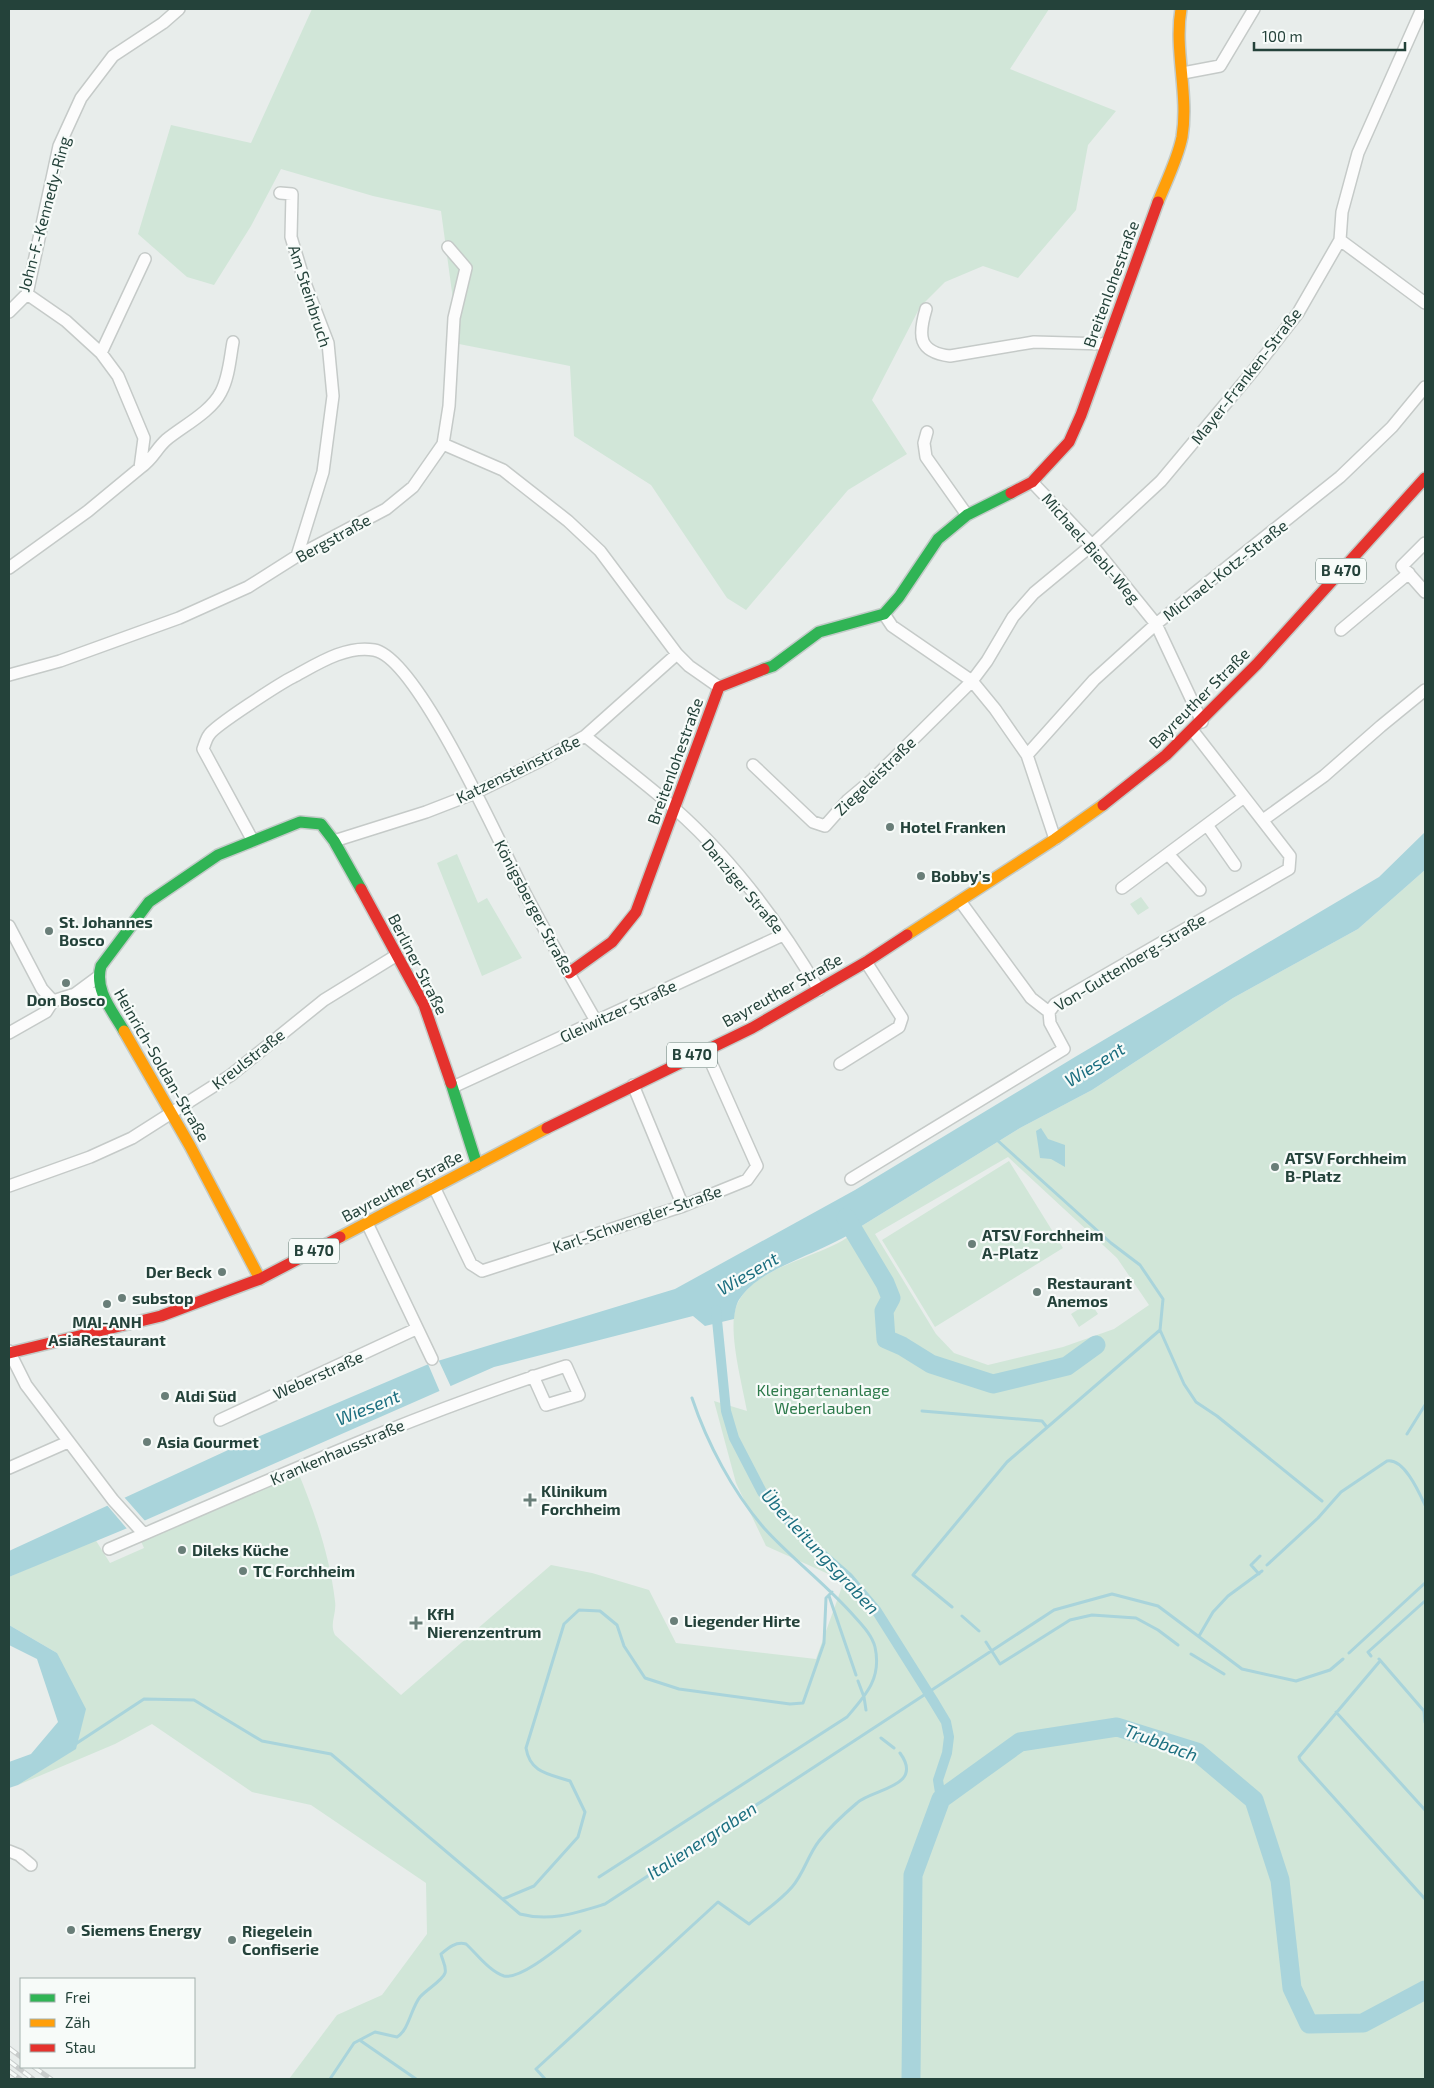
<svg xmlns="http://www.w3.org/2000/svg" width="1434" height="2088" font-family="'Exo 2',sans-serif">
	<rect width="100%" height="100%" fill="#e8edeb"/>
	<!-- green -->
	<path fill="#d1e6d8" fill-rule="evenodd" d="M 312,9 L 1049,9 L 1010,69 L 1116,111 L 1088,145 L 1076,210 L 1018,278 L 983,266 L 945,282 L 920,307 L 872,400 L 907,454 L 848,490 L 746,610 L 727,598 L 651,485 L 574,436 L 570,366 L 459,344 L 441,211 L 373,196 L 281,169 L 251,226 L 214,285 L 187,277 L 138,234 L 171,125 L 251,143 Z
		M 457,854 L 478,903 L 487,898 L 522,958 L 482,976 L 437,863 Z
		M 1425,870 L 1425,2079 L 289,2079 L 337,2015 L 382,1995 L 427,1934 L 426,1883 L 311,1805 L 252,1792 L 152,1724 L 115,1744 L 18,1785 L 75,1749 L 57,1653 L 9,1625 L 9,1577 L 95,1539 L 110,1563 L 144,1548 L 140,1539 L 298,1472 C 315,1513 330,1557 335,1601 C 337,1614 329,1623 335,1635 L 401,1695 L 551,1565 L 592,1573 L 649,1590 L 676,1643 L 816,1659 L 844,1581 L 766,1546 L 736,1483 L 714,1401 L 747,1411 C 742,1384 731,1343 734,1316 C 740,1270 812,1260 845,1239 C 850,1235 855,1231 860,1227 L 1020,1128 L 1092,1090 L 1233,998 L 1358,929 ZM 1008,1157 L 1117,1258 L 1149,1305 L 1114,1329 L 1063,1347 L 988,1365 L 954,1353 L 936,1334 L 875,1234 Z
		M 1141,897 L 1149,908 L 1138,915 L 1130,904 Z
		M 1009,1161 L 1063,1248 L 935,1327 L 882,1240 Z
		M 1090,1302 L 1098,1314 L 1079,1327 L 1071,1314 Z"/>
	<!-- water -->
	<path fill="#a9d4db" d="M 1425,832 L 1425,870 L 1358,929 L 1233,998 L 1092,1090 L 1020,1128 L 860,1227 C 828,1252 762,1266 741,1297 C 736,1303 735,1311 734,1319 L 705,1326 L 693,1316 L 494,1367 L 130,1527 L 9,1577 L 9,1551 L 239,1445 L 431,1363 L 675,1289 L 855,1190 L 1075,1057 L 1379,877 Z
		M 1041,1128 L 1048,1139 L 1065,1145 L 1065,1167 L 1051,1159 L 1040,1158 L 1036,1131 Z
		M 9,1625 L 57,1653 L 86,1709 L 76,1749 L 18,1785 L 9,1788 L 9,1762 L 31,1754 L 58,1722 L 37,1659 L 9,1645 Z"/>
	<!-- pier -->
	<path fill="#e8edeb" d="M 438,1359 L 451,1387 L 440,1392 L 428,1364 Z
		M 124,1497 L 146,1522 L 128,1530 L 106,1504 Z"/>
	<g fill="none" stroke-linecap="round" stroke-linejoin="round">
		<!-- stream -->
		<path stroke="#a9d4db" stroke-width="3" d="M 997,1140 L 1111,1243 L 1140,1265 L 1163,1299 L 1160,1330 L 1184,1384 L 1196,1402 L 1217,1416 L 1322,1501
			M 922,1411 L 1042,1421 L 1046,1426
			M 1407,1434 L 1425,1405
			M 1267,1565 L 1318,1518 L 1341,1492 L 1387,1461 C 1404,1458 1419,1492 1425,1505
			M 1259,1574 L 1251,1565 L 1260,1556
			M 829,1596 L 856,1675
			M 952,1607 L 913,1575 L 1007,1462 L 1160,1330
			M 962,1616 L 979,1631
			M 1199,1636 L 1213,1612 L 1228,1596 L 1262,1571
			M 986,1642 L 1000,1664 L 1070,1620 L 1092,1615 L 1136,1618 L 1158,1630 L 1178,1645
			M 1349,1653 L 1425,1583
			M 1191,1654 L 1224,1674
			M 1371,1656 L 1368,1652 L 1425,1601
			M 1379,1659 L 1424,1711 L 1425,1722
			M 1380,1661 L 1299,1757 L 1300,1760 L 1425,1899
			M 858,1681 L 864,1697 L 866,1710
			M 1336,1712 L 1425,1810
			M 881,1738 L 894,1748
			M 74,1745 L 144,1699 L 194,1700 L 262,1741 L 331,1754 L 520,1914 C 550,1922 576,1913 605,1904 L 1054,1610 L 1112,1594 L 1158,1606 L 1242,1669 L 1296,1681 L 1330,1670 L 1343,1659
			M 599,1877 L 847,1717 C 866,1695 882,1678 875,1647 C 872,1635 862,1625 854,1616 C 826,1584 792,1559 764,1528 C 733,1492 707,1443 692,1398
			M 503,1899 L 534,1886 L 578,1837 L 585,1812 L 570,1781 C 549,1774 530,1773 526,1748 L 564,1624 L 579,1610 L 600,1611 L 617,1625 L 624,1646 L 645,1678 L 679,1689 L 790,1704 L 803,1703 L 824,1643 L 826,1598 L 832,1592
			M 361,2041 L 416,2079
			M 330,2079 L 354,2043 L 375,2032 L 397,2037 C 409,2030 411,2008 420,1997 C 426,1990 443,1980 445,1973 C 447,1967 442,1960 441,1954 C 448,1948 456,1941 466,1944 C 476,1953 490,1972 504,1976 C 522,1980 565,1942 580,1931
			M 545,2079 L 536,2069 L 718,1902 L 749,1924 C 763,1912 780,1901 792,1887 C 804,1873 808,1855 819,1841 C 830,1827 844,1814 857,1803 C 872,1789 925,1787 900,1753"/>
		<!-- canal -->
		<path stroke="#a9d4db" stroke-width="10" d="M 716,1310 L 726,1411 L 734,1438 L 762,1492 L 808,1542 L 848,1577 L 876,1610 L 934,1702 L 946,1722 L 949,1737 L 947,1753 L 938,1780 L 941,1799"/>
		<!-- river -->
		<path stroke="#a9d4db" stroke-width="19" d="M 846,1218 L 885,1283 L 891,1298 L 884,1311 L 886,1339 L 902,1346 L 931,1364 L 993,1384 L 1067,1366 L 1096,1345
			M 911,2079 L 913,1875 L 941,1799 L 1020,1742 L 1117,1727 L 1197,1752 L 1254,1800 L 1280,1880 L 1292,1988 L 1309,2024 L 1363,2023 L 1425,1990"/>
		<defs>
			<path id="street" d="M 1183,73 L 1220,66 L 1254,9
				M 280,193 L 292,194 L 291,237 L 305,283 L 328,343 L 333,396 L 323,472 L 297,556
				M 1340,240 L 1425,303
				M 926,309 C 918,336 918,352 950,356 L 1034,342 L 1106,344
				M 9,312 L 27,294 L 59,146 L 81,98 L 113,56 L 163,23 L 179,9
				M 101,353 L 145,259
				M 927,432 L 924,443 L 926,457 L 967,515
				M 443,444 L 503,470 L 568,521 L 600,551 L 677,654 L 689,666 L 719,687
				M 140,468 C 153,459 156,449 166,440 C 183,426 211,412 221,392 C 229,377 230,358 233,342
				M 1032,482 L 1092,545 L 1156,624 L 1202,722
				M 1425,543 L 1402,566 L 1425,592
				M 9,568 L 88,511 L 140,468 L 144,438 L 118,376 L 101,353 L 66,321 L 27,294
				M 884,614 L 892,626 L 972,681 L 995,709 L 1027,755 L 1055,839
				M 1341,630 L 1409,573
				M 9,675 L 60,661 L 179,618 L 248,587 L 297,556 L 386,509 L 413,487 L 443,444 L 449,406 L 454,318 L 466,268 L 448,247
				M 585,736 C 615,760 645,783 674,808 C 732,859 780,924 819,990
				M 1027,755 L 1094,680 L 1156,624 L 1340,477 L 1392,427 L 1425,387
				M 753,765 L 813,822 L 825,826 L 848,800 L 873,779 L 972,681 L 987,661 L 1013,617 L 1034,593 L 1092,545 L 1161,481 L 1253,371 L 1298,313 L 1340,240 L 1342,212 L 1358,153 L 1422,9
				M 1263,820 L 1324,776 L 1381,726 L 1425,690
				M 1207,825 L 1235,865
				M 253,841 L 203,749 C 205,744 206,739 209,735 C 214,726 281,683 293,677 C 317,664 346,645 374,650 C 418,657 503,851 526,895 C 548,937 572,979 596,1021
				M 334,841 L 426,812 L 475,793 L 540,761 L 585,736 L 677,654
				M 1168,854 L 1200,890
				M 1122,888 L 1244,797
				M 960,901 L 1031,998 L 1049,1012
				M 9,926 L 42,989 L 53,1001
				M 75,994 L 98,977
				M 53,1001 L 75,994 L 102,993
				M 9,1033 L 46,1012 L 53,1001
				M 840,1064 L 899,1027 L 902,1018 L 866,962
				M 633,1085 L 683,1206
				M 453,1087 L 783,935
				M 851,1179 L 1064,1049 L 1050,1023 L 1049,1012 L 1055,1004 L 1289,869 L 1290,856 L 1193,731
				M 9,1186 L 90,1157 L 132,1138 L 231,1075 L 324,1000 L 397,955
				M 434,1187 L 471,1264 L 482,1271 L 683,1206 L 747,1180 L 757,1166 L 705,1049
				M 367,1223 L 432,1359
				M 9,1351 L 26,1385 L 113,1500 L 144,1534 C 283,1474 421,1412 566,1366 L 579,1395 L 546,1405 L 533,1376
				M 220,1420 L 416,1329
				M 9,1468 L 68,1442
				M 109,1549 L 144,1534
				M 9,1851 L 19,1855 L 31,1865"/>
			<path id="fast" d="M 764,669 L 773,666 L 819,632 L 884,614 L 899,597 L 938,539 L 967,515 L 1011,493
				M 124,1031 C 112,1010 94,990 101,966 L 149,902 L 218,855 L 300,822 L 321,824 L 334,841 L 361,889
				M 451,1083 L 477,1165"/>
			<path id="slow" d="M 1158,202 C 1166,182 1178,158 1182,137 C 1189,95 1174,50 1181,9
				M 907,935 L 1055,839 L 1103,805
				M 124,1031 L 190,1146 L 260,1279
				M 340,1237 L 547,1128"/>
			<path id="jam" d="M 1011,493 L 1032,482 L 1069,442 L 1081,415 L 1158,202
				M 1103,805 L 1166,755 L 1257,664 L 1425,478
				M 361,889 L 424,1005 L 451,1083
				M 569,973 L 612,942 L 636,912 L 719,687 L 764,669
				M 547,1128 L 752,1028 L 866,962 L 907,935
				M 9,1353 L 161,1316 L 260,1279 L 340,1237"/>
		</defs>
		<!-- street casing -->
		<use href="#street" stroke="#c5cac8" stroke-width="14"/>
		<!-- fast casing -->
		<use href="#fast" stroke="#c3cbc8" stroke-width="14"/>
		<!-- slow casing -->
		<use href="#slow" stroke="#c3cbc8" stroke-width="14"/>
		<!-- jam casing -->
		<use href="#jam" stroke="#c3cbc8" stroke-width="14"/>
		<!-- street -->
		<use href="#street" stroke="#fcfcfc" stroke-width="11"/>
		<!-- fast -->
		<use href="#fast" stroke="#30b455" stroke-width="11"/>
		<!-- slow -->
		<use href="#slow" stroke="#ff9f0a" stroke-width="11"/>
		<!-- jam -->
		<use href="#jam" stroke="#e5322d" stroke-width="11"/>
		<defs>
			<path id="rail" d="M 9,2048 L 21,2057
				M 9,2061 L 33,2079
				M 34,2067 L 51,2079
				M 9,2071 L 20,2079"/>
		</defs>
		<!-- rail casing -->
		<use href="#rail" stroke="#c9cdcc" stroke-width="5"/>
		<!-- rail -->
		<use href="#rail" stroke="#f7fbf9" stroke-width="3" stroke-dasharray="9" stroke-linecap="butt"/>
	</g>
	<!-- markers -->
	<g fill="#697e78" stroke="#f7fbf9" stroke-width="2">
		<circle cx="890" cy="827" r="5"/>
		<circle cx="921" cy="876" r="5"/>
		<circle cx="49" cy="931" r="5"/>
		<circle cx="66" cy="983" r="5"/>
		<circle cx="1275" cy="1167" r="5"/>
		<circle cx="972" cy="1244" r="5"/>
		<circle cx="222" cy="1272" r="5"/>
		<circle cx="1037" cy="1292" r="5"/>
		<circle cx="122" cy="1298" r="5"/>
		<circle cx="107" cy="1304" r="5"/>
		<circle cx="165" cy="1396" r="5"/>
		<circle cx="147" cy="1442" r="5"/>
		<path d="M527.5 1492.5h5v5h5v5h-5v5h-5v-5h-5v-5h5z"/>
		<circle cx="182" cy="1550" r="5"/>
		<circle cx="243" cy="1571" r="5"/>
		<circle cx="674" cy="1621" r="5"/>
		<path d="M413.5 1615.5h5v5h5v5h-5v5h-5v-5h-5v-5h5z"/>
		<circle cx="71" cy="1930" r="5"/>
		<circle cx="232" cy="1940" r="5"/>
	</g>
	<g text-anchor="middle" stroke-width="4.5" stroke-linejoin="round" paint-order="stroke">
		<!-- shield labels -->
		<g fill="#f7fbf9" stroke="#637a73" stroke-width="1">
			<rect x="1316" y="558.5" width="50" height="25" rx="4"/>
			<rect x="667" y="1042.5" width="50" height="25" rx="4"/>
			<rect x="289" y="1238.5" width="50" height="25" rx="4"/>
		</g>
		<g font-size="15" font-weight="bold" fill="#24423a">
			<text x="1341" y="576">B 470</text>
			<text x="692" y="1060">B 470</text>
			<text x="314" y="1256">B 470</text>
		</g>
		<!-- street labels -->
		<g font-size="16" fill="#24423a" stroke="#f7fbf9">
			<text transform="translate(44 214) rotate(-75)" y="6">John-F.-Kennedy-Ring</text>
			<text transform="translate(1111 284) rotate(-70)" y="6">Breitenlohestraße</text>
			<text transform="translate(310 296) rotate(72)" y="6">Am Steinbruch</text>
			<text transform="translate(1246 376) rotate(-52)" y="6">Mayer-Franken-Straße</text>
			<text transform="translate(333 538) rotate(-29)" y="6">Bergstraße</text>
			<text transform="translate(1091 548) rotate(49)" y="6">Michael-Biebl-Weg</text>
			<text transform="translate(1225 570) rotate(-38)" y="6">Michael-Kotz-Straße</text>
			<text transform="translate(1199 698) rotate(-45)" y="6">Bayreuther Straße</text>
			<text transform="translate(675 761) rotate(-70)" y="6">Breitenlohestraße</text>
			<text transform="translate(518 769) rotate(-26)" y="6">Katzensteinstraße</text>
			<text transform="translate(875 776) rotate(-44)" y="6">Ziegeleistraße</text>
			<text transform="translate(743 886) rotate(50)" y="6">Danziger Straße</text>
			<text transform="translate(534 907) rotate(62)" y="6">Königsberger Straße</text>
			<text transform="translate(1130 962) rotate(-31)" y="6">Von-Guttenberg-Straße</text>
			<text transform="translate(418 964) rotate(63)" y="6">Berliner Straße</text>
			<text transform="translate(782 990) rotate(-29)" y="6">Bayreuther Straße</text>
			<text transform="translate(618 1011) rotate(-25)" y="6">Gleiwitzer Straße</text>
			<text transform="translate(248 1059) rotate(-38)" y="6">Kreulstraße</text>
			<text transform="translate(162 1065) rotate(60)" y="6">Heinrich-Soldan-Straße</text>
			<text transform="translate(402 1186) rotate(-28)" y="6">Bayreuther Straße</text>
			<text transform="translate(637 1219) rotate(-19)" y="6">Karl-Schwengler-Straße</text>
			<text transform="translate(318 1375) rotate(-24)" y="6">Weberstraße</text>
			<text transform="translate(337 1452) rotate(-23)" y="6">Krankenhausstraße</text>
		</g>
		<!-- poi labels -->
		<g font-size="16" font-weight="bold" fill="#24423a" stroke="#f7fbf9" text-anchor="start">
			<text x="900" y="833">Hotel Franken</text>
			<text x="931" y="882">Bobby's</text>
			<text x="59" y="928">St. Johannes<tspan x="59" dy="18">Bosco</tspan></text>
			<text x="66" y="1006" text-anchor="middle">Don Bosco</text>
			<text x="1285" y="1164">ATSV Forchheim<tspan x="1285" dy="18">B-Platz</tspan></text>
			<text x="982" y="1241">ATSV Forchheim<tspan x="982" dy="18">A-Platz</tspan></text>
			<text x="212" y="1278" text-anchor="end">Der Beck</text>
			<text x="1047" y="1289">Restaurant<tspan x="1047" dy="18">Anemos</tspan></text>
			<text x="132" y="1304">substop</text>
			<text x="107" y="1328" text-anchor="middle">MAI-ANH<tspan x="107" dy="18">AsiaRestaurant</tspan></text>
			<text x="175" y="1402">Aldi Süd</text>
			<text x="157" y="1448">Asia Gourmet</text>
			<text x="541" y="1497">Klinikum<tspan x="541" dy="18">Forchheim</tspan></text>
			<text x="192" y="1556">Dileks Küche</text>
			<text x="253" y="1577">TC Forchheim</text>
			<text x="427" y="1620">KfH<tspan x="427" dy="18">Nierenzentrum</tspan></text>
			<text x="684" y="1627">Liegender Hirte</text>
			<text x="81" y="1936">Siemens Energy</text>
			<text x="242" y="1937">Riegelein<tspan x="242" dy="18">Confiserie</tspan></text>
		</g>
		<!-- park labels -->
		<g font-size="16" fill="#2d7a4b" stroke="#f7fbf9">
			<text x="823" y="1396">Kleingartenanlage<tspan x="823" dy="18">Weberlauben</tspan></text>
		</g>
		<!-- water labels -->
		<g font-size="18" font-style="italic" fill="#1c6f80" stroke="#f7fbf9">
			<text transform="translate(1095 1065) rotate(-32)" y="6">Wiesent</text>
			<text transform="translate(748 1274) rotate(-30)" y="6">Wiesent</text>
			<text transform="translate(368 1408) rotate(-22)" y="6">Wiesent</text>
			<text transform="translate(820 1552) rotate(47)" y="6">Überleitungsgraben</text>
			<text transform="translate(1161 1743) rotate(20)" y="6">Trubbach</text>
			<text transform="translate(702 1841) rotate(-33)" y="6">Italienergraben</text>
		</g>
	</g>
	<!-- border -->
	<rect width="1434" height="2088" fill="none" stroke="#24423a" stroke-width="20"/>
	<!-- legend -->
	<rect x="20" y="1978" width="175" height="90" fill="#f7fbf9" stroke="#a3b1ad"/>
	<rect x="30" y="1994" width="25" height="8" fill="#30b455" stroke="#a3b1ad"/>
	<text x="65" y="2003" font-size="15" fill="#24423a">Frei</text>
	<rect x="30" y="2019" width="25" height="8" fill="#ff9f0a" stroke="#a3b1ad"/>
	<text x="65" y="2028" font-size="15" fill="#24423a">Zäh</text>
	<rect x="30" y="2044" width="25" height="8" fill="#e5322d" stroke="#a3b1ad"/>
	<text x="65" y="2053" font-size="15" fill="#24423a">Stau</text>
	<!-- scale -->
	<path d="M1254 42v8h151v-8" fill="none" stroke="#24423a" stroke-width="2.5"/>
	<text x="1262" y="42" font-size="15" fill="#24423a" stroke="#f7fbf9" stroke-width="4" paint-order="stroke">100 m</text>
</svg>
